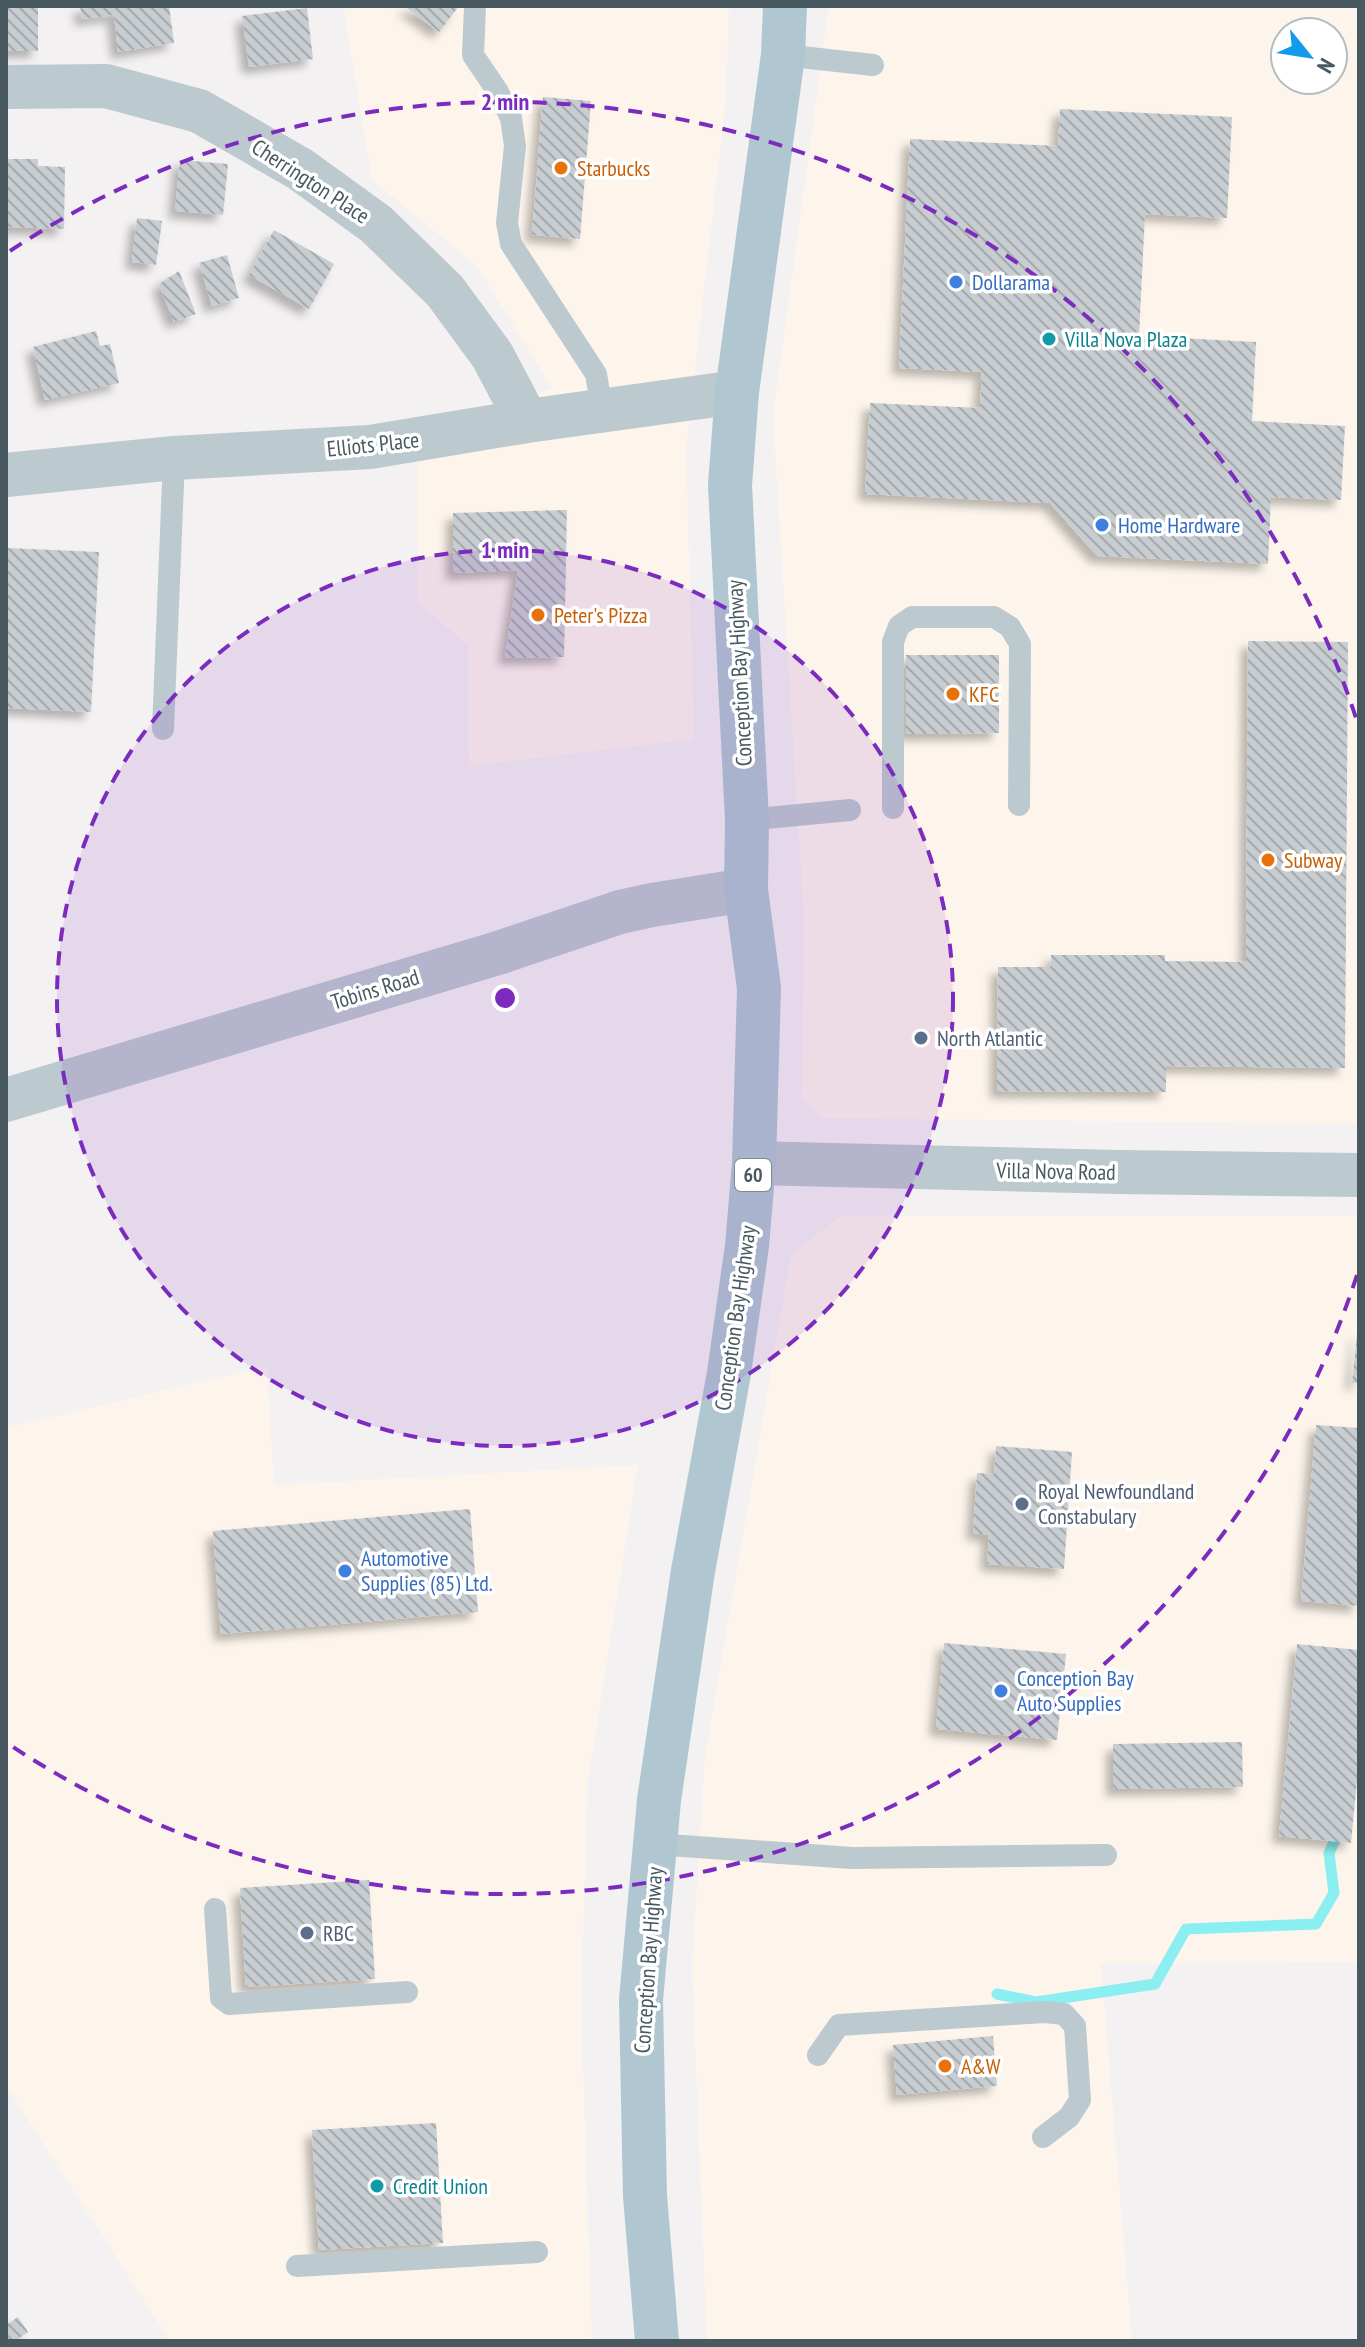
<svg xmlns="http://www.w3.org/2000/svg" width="1365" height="2347" font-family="'PT Sans Narrow',sans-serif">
	<defs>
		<pattern id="building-back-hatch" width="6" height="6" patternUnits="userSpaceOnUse" patternTransform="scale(2)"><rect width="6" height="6" fill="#c8cdd1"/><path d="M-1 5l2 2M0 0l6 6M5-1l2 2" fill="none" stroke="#a4a9ad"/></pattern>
		<filter id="shadow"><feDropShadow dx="-7" dy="7" stdDeviation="4" flood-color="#0004"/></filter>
	</defs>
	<rect width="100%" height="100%" fill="#f4f1f2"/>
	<!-- commercial -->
	<path fill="#fdf5ec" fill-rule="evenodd" d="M 343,6 L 729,6 L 726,98 L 686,448 L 694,739 L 469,766 L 468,645 L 418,603 L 417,420 L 553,389 L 476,265 L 372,180 Z
		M 829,6 L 1359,6 L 1359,1124 L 824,1118 L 802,1100 L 804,919 L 773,416 ZM 1285,32 L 1333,32 L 1333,80 L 1285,80 Z
		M 841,1216 L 1359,1216 L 1359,1962 L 1101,1964 L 1132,2341 L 707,2341 L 692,1967 L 705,1756 L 791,1255 Z
		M 267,1366 L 274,1485 L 638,1465 L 588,1781 L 581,2002 L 592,2341 L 170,2341 L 6,2085 L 6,1428 Z"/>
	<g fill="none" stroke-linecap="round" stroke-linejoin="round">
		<!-- stream -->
		<path stroke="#8beef0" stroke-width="11" d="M 997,1994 L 1036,2002 L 1155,1984 L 1186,1929 L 1316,1924 L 1334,1893 L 1329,1853 L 1340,1829"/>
	</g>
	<!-- building -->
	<path fill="url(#building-back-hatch)" filter="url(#shadow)" d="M 6,6 L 38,6 L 38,51 L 6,51 Z
		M 80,6 L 169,6 L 174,43 L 118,52 L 114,15 L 82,19 Z
		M 404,6 L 459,6 L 439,32 Z
		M 307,8 L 313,59 L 249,67 L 242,16 Z
		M 543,97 L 591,101 L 580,239 L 532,235 Z
		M 1060,109 L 1232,117 L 1227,218 L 1145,214 L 1139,336 L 1256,342 L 1252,421 L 1345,426 L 1341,500 L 1271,497 L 1268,564 L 1097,556 L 1050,503 L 865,494 L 870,403 L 980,408 L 982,372 L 899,368 L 910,139 L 1058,146 Z
		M 6,159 L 38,159 L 38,166 L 65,167 L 64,229 L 6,227 Z
		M 180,160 L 228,164 L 223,215 L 175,211 Z
		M 137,218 L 162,221 L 156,265 L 132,262 Z
		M 274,230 L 334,264 L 309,309 L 249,275 Z
		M 227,255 L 239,298 L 212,306 L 199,263 Z
		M 179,271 L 196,314 L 174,322 L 159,284 Z
		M 96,331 L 100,346 L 110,344 L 119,383 L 45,400 L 33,347 Z
		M 567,510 L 564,657 L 505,658 L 518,570 L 453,573 L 453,513 Z
		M 6,548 L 99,552 L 91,712 L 6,708 Z
		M 1248,641 L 1348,642 L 1345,1068 L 1166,1066 L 1166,1092 L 997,1091 L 998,967 L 1051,967 L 1051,955 L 1165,955 L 1165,961 L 1246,962 Z
		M 906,655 L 999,655 L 999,733 L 906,734 Z
		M 1357,1333 L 1359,1333 L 1359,1383 L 1352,1383 Z
		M 1316,1425 L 1359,1428 L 1359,1606 L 1301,1601 Z
		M 996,1446 L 1072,1452 L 1064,1569 L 987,1564 L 989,1535 L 973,1533 L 977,1473 L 994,1474 Z
		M 470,1509 L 478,1612 L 221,1634 L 213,1531 Z
		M 944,1643 L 1066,1654 L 1057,1740 L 936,1729 Z
		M 1297,1644 L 1359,1650 L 1359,1760 L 1351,1843 L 1279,1836 Z
		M 1242,1742 L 1243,1787 L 1113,1789 L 1113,1744 Z
		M 369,1880 L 375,1979 L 246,1987 L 240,1888 Z
		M 993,2036 L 997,2086 L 897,2095 L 893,2045 Z
		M 436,2123 L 443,2243 L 319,2250 L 312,2130 Z
		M 18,2317 L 28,2332 L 15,2341 L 9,2341 L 6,2325 Z"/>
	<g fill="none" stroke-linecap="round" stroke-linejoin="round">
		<!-- service -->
		<path stroke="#bcc9ce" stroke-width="22" d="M 475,6 L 473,55 L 498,92 L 511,118 L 515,146 L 507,223 L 511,244 L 596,374 L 602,410
			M 783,55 L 873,65
			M 163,729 L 174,458
			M 893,808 L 893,642 L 899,626 L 912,617 L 994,617 L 1010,627 L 1020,644 L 1019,805
			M 747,820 L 850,810
			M 655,1844 L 852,1858 L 1106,1855
			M 215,1909 L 221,1998 L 229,2004 L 407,1992
			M 818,2055 L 839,2025 L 1045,2012 L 1064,2014 L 1075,2026 L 1080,2100 L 1069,2117 L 1043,2137
			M 297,2266 L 537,2252"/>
		<!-- minor -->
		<path stroke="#bcc9ce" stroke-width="44" d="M 6,87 L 106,86 L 199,111 L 300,169 L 376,224 L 445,291 L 492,355 L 527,421
			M 6,475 L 174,458 L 370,447 L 527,421 L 737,392
			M 6,1100 L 498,953 L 620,912 L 652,905 L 746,890
			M 754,1163 L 1118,1172 L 1359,1175"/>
		<!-- primary -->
		<path stroke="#b0c7d1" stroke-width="44" d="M 657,2341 L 645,2196 L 641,2000 L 659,1800 L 693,1571 L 729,1373 L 747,1246 L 754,1163 L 759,988 L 746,890 L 747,820 L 730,485 L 737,392 L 783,55 L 785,6"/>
	</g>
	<!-- distance rings -->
	<circle cx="505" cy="998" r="448" fill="#7b2cbf" fill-opacity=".12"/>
	<g fill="none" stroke="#7b2cbf" stroke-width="4" stroke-dasharray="14 10">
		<circle cx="505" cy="998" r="448"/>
		<path d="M1357 1275A896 896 0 0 1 10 1745M10 251A896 896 0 0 1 1357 721"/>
	</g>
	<!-- markers -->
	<g fill="#e8710a" stroke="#fff" stroke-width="3">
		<circle cx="561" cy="168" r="8"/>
		<circle cx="538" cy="615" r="8"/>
		<circle cx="953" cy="694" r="8"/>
		<circle cx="1268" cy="860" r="8"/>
		<circle cx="945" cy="2066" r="8"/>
	</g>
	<g fill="#3f7fe0" stroke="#fff" stroke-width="3">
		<circle cx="956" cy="282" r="8"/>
		<circle cx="1102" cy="525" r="8"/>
		<circle cx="345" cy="1571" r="8"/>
		<circle cx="1001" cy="1691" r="8"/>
	</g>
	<g fill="#0f9aa8" stroke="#fff" stroke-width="3">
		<circle cx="1049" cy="339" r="8"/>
		<circle cx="377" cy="2186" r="8"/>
	</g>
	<g fill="#5c6f8a" stroke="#fff" stroke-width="3">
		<circle cx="921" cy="1038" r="8"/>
		<circle cx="1022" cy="1504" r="8"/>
		<circle cx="307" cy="1933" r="8"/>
	</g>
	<g text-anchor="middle" stroke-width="7" stroke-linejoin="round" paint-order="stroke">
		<!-- shield labels -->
		<rect fill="#fff" stroke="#7f8b90" stroke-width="2" x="735" y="1159" width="36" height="32" rx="6"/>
		<g font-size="20" font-weight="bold" fill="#485960">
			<text x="753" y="1182">60</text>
		</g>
		<!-- food labels -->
		<g font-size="22" fill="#c56008" stroke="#fff" text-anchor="start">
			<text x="577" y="176">Starbucks</text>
			<text x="554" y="623">Peter's Pizza</text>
			<text x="969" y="702">KFC</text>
			<text x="1284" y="868">Subway</text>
			<text x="961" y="2074">A&amp;W</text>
		</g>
		<!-- street labels -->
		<g font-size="22" fill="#485960" stroke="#fff">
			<text transform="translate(311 181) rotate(33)" y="8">Cherrington Place</text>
			<text transform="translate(373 444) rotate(-6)" y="8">Elliots Place</text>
			<text transform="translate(739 673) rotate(-93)" y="8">Conception Bay Highway</text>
			<text transform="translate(375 989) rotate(-17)" y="8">Tobins Road</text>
			<text transform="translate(1056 1171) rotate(1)" y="8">Villa Nova Road</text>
			<text transform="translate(735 1318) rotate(-82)" y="8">Conception Bay Highway</text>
			<text transform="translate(648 1960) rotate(-86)" y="8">Conception Bay Highway</text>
		</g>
		<!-- shop labels -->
		<g font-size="22" fill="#366cbe" stroke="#fff" text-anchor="start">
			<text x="972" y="290">Dollarama</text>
			<text x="1118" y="533">Home Hardware</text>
			<text x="361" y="1566">Automotive<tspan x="361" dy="25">Supplies (85) Ltd.</tspan></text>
			<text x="1017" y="1686">Conception Bay<tspan x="1017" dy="25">Auto Supplies</tspan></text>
		</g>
		<!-- culture labels -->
		<g font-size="22" fill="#0d838f" stroke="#fff" text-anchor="start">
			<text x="1065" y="347">Villa Nova Plaza</text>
			<text x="393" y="2194">Credit Union</text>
		</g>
		<!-- service labels -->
		<g font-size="22" fill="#4e5e75" stroke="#fff" text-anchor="start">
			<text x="937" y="1046">North Atlantic</text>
			<text x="1038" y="1499">Royal Newfoundland<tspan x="1038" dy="25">Constabulary</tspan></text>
			<text x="323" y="1941">RBC</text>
		</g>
	</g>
	<circle cx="505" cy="998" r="12" fill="#7b2cbf" stroke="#fff" stroke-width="4"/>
	<g font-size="24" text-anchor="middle" font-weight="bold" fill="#7b2cbf" stroke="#fff" stroke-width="7" stroke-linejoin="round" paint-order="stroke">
		<text x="505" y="110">2 min</text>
		<text x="505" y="558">1 min</text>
	</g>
	<!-- border -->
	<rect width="1365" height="2347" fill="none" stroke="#485960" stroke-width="16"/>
	<!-- north arrow -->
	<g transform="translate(1309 56) rotate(120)"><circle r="38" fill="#ffffff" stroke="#b6bdbf" stroke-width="2"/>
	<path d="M0-6L14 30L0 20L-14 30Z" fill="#129aed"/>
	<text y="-12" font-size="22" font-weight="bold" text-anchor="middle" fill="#485960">N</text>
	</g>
</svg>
